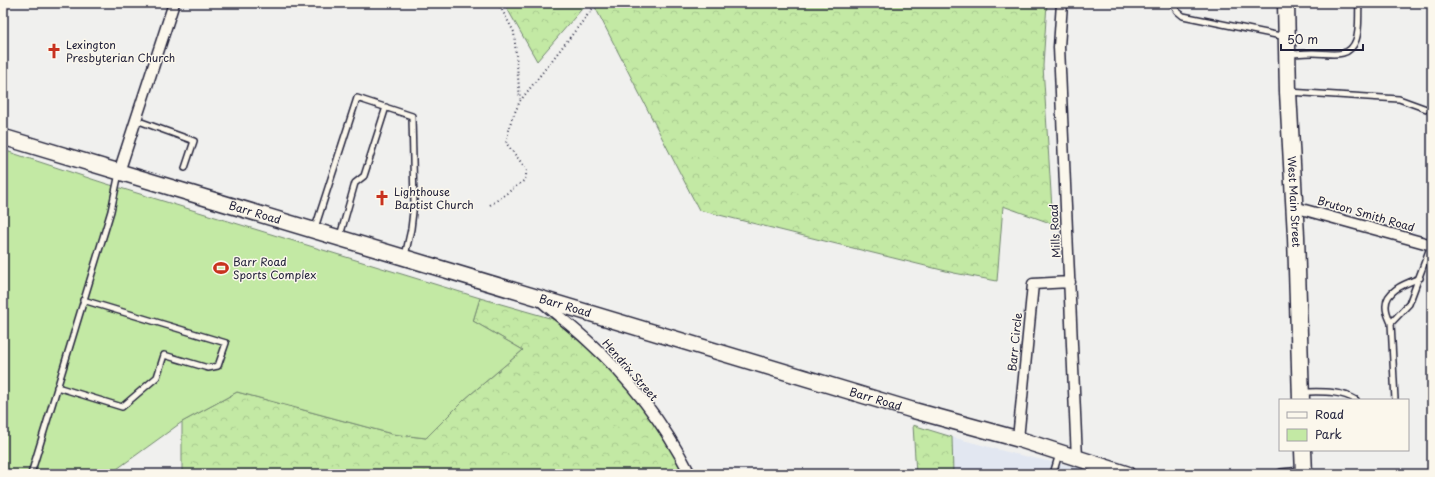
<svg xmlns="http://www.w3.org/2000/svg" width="1435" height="477" font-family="'Playpen Sans',sans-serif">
	<defs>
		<pattern id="forest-crowns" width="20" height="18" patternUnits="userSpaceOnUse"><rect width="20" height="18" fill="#c3e9a4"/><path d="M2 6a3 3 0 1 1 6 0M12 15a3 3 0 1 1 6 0" fill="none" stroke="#a7c88e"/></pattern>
	</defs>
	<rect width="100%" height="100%" fill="#f0f0ee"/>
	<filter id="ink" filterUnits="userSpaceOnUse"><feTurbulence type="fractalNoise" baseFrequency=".025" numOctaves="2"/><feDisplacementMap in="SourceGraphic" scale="8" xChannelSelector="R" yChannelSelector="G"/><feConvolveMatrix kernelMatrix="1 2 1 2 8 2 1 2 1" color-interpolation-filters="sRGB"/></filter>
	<g filter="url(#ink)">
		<!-- built -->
		<path fill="#e2e7f1" d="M 952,437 L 1015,454 L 1076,467 L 1095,474 L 953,474 Z"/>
		<!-- forest -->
		<path fill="url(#forest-crowns)" stroke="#728670" d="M 504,3 L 587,3 L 537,61 Z
			M 593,3 L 1047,3 L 1043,66 L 1053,224 L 1003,206 L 997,281 L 954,273 L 699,210 Z
			M 480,298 L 567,323 L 611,364 L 690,474 L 182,474 L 182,422 L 237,392 L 392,434 L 426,438 L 465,399 L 523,350 L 473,321 Z
			M 913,425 L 952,437 L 953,474 L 916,474 Z"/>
		<!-- park -->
		<path fill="#c3e9a4" stroke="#728670" d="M 3,150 L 104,183 L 480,298 L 473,321 L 523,350 L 465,399 L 426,438 L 392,434 L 237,392 L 182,422 L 110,474 L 17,474 L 3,470 Z"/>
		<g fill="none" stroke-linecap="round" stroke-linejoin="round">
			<defs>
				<path id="lane" d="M 1172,3 L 1177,11 L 1183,16 L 1286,37
					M 1288,54 C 1296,54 1305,53 1313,53 C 1329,53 1349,60 1356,40 C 1360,29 1358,15 1359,3
					M 1289,92 L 1399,99 L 1432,111
					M 136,120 L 194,141 L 185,168
					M 315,228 L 357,98 L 412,116 L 414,203 L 411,229 L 405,256
					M 340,236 L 355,183 L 364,176 L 386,107
					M 1391,323 C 1389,318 1386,313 1386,307 C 1385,290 1407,283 1420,278
					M 57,387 L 122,407 L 157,377 L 164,355 L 208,368 L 218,366 L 226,343 L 83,300
					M 1302,392 C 1320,392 1340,390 1356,400
					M 1395,400 L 1391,323 L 1409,304 L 1431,245
					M 31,474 L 111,211 L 119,173
					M 1053,474 L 1059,454
					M 1277,474 L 1281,472 L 1301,470"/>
				<path id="street" d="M 1062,3 L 1059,47 L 1077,459
					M 119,172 L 174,3
					M 1294,207 L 1432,245
					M 541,301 C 557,315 573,327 588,341 C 629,378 665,425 690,474
					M 1018,439 L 1033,284 L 1070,282"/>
				<g id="secondary">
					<path id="s1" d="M 3,137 L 912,410 L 1018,439 L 1127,474"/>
				</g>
				<g id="primary">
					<path id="s2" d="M 1286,3 L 1288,92 L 1296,236 L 1301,400"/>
					<path d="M 1303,450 L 1304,474"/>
				</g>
			</defs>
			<!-- lane casing -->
			<use href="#lane" stroke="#22223b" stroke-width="8"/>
			<!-- street casing -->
			<use href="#street" stroke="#22223b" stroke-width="13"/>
			<!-- secondary casing -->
			<use href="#secondary" stroke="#22223b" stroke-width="18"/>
			<!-- primary casing -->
			<use href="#primary" stroke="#22223b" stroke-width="19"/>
			<!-- path -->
			<path stroke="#22223b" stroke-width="2" stroke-dasharray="1 3" stroke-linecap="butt" d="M 498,3 L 514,32 L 520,99
				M 490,205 C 503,197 513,188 525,180 L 527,170 L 506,143 L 511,121 L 520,101 L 597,3"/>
			<!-- lane -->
			<use href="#lane" stroke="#fbf7ec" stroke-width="5"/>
			<!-- street -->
			<use href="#street" stroke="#fbf7ec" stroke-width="10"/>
			<!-- secondary -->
			<use href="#secondary" stroke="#fbf7ec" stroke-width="15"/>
			<!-- primary -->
			<use href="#primary" stroke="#fbf7ec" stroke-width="16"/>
		</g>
	</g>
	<!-- icons -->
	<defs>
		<symbol id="church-bare" viewBox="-9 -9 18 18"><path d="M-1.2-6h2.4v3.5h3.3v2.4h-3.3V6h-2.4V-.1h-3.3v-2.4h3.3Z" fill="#c8321e" stroke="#fbf7ec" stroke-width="2.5" paint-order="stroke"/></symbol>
		<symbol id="stadium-bare" viewBox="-9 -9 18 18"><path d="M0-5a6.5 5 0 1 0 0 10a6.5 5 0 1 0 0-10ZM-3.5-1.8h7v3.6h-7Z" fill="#c8321e" stroke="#fbf7ec" stroke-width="2.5" paint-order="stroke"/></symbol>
	</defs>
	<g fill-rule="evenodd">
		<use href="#church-bare" x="43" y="40" width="22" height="22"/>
		<use href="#church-bare" x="371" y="187" width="22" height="22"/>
		<use href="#stadium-bare" x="210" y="257" width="22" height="22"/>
	</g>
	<g text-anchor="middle" stroke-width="3" stroke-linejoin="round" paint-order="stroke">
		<!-- poi labels -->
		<g font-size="11" fill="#22223b" stroke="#fbf7ec" text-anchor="start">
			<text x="66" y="49">Lexington<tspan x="66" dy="13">Presbyterian Church</tspan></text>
			<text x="394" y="196">Lighthouse<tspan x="394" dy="13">Baptist Church</tspan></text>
			<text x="233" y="266">Barr Road<tspan x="233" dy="13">Sports Complex</tspan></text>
		</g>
		<!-- street labels -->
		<g font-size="11" fill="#22223b" stroke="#fbf7ec">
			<text dy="4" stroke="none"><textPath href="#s2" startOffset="199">West Main Street</textPath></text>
			<text dy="4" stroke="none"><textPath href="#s1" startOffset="263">Barr Road</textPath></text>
			<text transform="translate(1366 214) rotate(16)" y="4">Bruton Smith Road</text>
			<text transform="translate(1055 231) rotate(-93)" y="4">Mills Road</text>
			<text dy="4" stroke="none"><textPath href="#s1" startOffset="587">Barr Road</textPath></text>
			<text transform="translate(1015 342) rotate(-84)" y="4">Barr Circle</text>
			<text transform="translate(630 370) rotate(49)" y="4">Hendrix Street</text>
			<text dy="4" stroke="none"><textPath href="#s1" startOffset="911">Barr Road</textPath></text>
		</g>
	</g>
	<!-- margin -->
	<rect width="1435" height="477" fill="none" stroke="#fbf7ec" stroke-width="16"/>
	<rect x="8" y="8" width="1419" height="461" fill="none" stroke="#22223b" stroke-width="1.5" filter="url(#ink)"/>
	<!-- legend -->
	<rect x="1279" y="399" width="130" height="52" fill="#fbf7ec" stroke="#a4a2a5"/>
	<rect x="1287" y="412" width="20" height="6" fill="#fbf7ec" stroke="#a4a2a5"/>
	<text x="1315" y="419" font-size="12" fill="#22223b">Road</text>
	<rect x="1287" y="429" width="20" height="12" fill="#c3e9a4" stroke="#a4a2a5"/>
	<text x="1315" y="439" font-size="12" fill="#22223b">Park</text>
	<!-- scale -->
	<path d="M1281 44v6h82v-6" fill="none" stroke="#22223b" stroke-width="2"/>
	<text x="1287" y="44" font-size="12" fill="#22223b" stroke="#fbf7ec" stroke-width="3" paint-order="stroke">50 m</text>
</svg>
